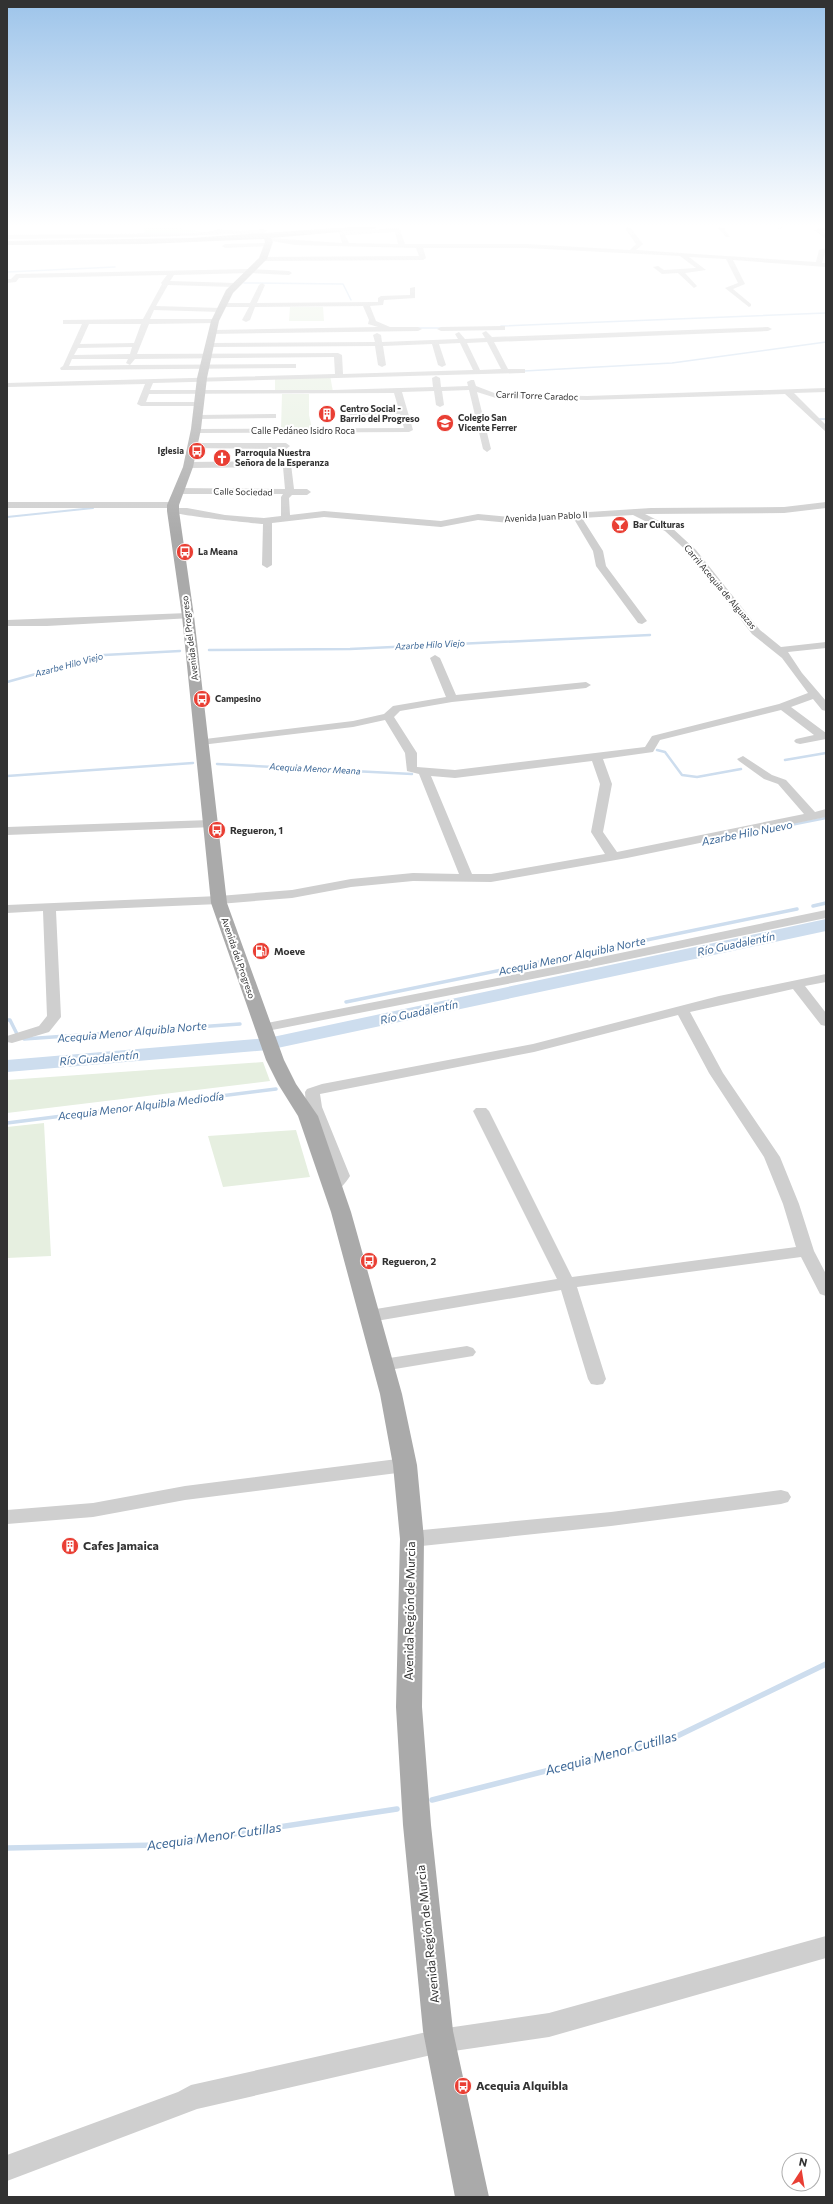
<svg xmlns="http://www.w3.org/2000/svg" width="833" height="2204" font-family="Commissioner,sans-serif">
	<rect width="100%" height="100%" fill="#fff"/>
	<!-- green -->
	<path fill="#e6efe0" d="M 145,227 L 169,227 L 204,232 L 144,234 Z
		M 290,307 L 323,307 L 324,321 L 289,321 Z
		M 330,375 L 333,392 L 275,392 L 275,376 Z
		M 282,394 L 309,394 L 309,415 L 312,429 L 281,429 Z
		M 263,1062 L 270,1081 L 7,1113 L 7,1080 Z
		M 44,1123 L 51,1256 L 7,1258 L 7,1127 Z
		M 296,1130 L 310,1177 L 223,1187 L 208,1136 Z"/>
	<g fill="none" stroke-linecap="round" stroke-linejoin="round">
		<!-- stream-far4 -->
		<path stroke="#cdddee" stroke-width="1.5" d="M 7,272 L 115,267
			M 244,283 L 343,284 L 351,300
			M 501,326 L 826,313
			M 417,328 L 441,328
			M 524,371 L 672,363 L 826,342"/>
		<!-- stream-far3 -->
		<path stroke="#cdddee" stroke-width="2" d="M 820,419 L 826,419
			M 7,517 L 93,508"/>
		<!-- stream-far2 -->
		<path stroke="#cdddee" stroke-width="2.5" d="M 209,650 L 350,649 L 650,635
			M 7,682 L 104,655 L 180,651
			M 657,750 L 665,752 L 682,775 L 697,777 L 741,769
			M 785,760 L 826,753
			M 217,764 L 412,774
			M 7,776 L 193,763
			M 750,833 L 826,818"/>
		<!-- stream-far1 -->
		<path stroke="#cdddee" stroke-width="3.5" d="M 813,906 L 826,903
			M 346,1002 L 797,909
			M 7,1020 L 10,1020 L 17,1034
			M 24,1039 L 240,1024
			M 7,1123 L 276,1089"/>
		<!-- stream -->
		<path stroke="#cdddee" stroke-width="5.5" d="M 432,1800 L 671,1739 L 826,1664
			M 7,1848 L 160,1845 L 397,1809"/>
		<!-- river -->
		<path fill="#cdddee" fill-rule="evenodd" d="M 826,919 L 826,931 L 268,1050 L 7,1072 L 7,1060 L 268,1038 Z"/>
		<!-- minor -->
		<path fill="#cfcfcf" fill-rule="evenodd" d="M 624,227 L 630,227 L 643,244 L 636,250 L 816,262 L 819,250 L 826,248 L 822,263 L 826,263 L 826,267 L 733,260 L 745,284 L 733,289 L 751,304 L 751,306 L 749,307 L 725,288 L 738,283 L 726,259 L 689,257 L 706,270 L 685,273 L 697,286 L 694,288 L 678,273 L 662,274 L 653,267 L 658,266 L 664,270 L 696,268 L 680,256 L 526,248 L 423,248 L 426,258 L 423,260 L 263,261 L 260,259 L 263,257 L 419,256 L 416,248 L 295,245 L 266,240 L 269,238 L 342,243 L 339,232 L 397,228 L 400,230 L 405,244 L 526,244 L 630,250 L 636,244 ZM 395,232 L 398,244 L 349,243 L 345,235 Z
			M 717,227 L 723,227 L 730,237 L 726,237 Z
			M 776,227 L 783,227 L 780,229 Z
			M 826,227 L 826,231 L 822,231 L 826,234 L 826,239 L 814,230 Z
			M 217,229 L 240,231 L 264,229 L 267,231 C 257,238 237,233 225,234 C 153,238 80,238 7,239 L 7,235 L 195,233 L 214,231 Z
			M 267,243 L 269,246 L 225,248 L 222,246 L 225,244 Z
			M 250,269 L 289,271 L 292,273 L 289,275 L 250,273 L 174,275 L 170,281 L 235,283 L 238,285 L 235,287 L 168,285 L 156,306 L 221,308 L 224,310 L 221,312 L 154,310 L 150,319 L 215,319 L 219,321 L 215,323 L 149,324 L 137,354 L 338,353 L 342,355 L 343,374 L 473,370 L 460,343 L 439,344 L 446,365 L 442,367 L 438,365 L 432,344 L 383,346 L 386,365 L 382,367 L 378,365 L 375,346 L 211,347 L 207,345 L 211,343 L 375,342 L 373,335 L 377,333 L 381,335 L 382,342 L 458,339 L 455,334 L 459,332 L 465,339 L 485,338 L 482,333 L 486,331 L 492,337 L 768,327 L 772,329 L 768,331 L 494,342 L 508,369 L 525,369 L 525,373 L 522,373 L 153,383 L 150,390 L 333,390 L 433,387 L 432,378 L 436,376 L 440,378 L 441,387 L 468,386 L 467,382 L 471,380 L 474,380 L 476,386 L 497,394 L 587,396 L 826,388 L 826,392 L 794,393 L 826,425 L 826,432 L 785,394 L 587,400 L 496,398 L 477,392 L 491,449 L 487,452 L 483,449 L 469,390 L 442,391 L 444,405 L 440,407 L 436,405 L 434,391 L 402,392 L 413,430 L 409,432 L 196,433 L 193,433 L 193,429 L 404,428 L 400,414 L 350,415 L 346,413 L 350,411 L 399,410 L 394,393 L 149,394 L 146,402 L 200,402 L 204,404 L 200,406 L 141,406 L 137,404 L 145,384 L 7,387 L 7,383 L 335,374 L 334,357 L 135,359 L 130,365 L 296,364 L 296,368 L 293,368 L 61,370 L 60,368 L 63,366 L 82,324 L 63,324 L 63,320 L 143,319 L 162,284 L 161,283 L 167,275 L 19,278 L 16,282 L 7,283 L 7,279 L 11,279 L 16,274 ZM 89,324 L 141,324 L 134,343 L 80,344 ZM 487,342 L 501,369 L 480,370 L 467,343 ZM 132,347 L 130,354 L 74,355 L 78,348 ZM 72,359 L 128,359 L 126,363 L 130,365 L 69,366 Z
			M 262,283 L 265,285 L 257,303 L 378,302 L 378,298 L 381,296 L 410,295 L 410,288 L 415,287 L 415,298 L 384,300 L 383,305 L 370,306 L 376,321 L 390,327 L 418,327 L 422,329 L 418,331 L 210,334 L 209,332 L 213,330 L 378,327 L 368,324 L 369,320 L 363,306 L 255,307 L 250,320 L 246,322 L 242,320 L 249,307 L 222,307 L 219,305 L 222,303 L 250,303 L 259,285 Z
			M 502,326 L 505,326 L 505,330 L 441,331 L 437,329 L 441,327 Z
			M 273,414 L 276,414 L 276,418 L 198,419 L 194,417 L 198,415 Z
			M 193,443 L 286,443 L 290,446 L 286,449 L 190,448 L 189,446 Z
			M 287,461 L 291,464 L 294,489 L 307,489 L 311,492 L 307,495 L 292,495 L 289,498 L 290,515 L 324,511 L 441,521 L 478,514 L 511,517 L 651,508 L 784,507 L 826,502 L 826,508 L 784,513 L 645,514 L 671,527 L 696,550 L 760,630 L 781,647 L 826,642 L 826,648 L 788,652 L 802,673 L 826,701 L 826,711 L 822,710 L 813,699 L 791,707 L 826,733 L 826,739 L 800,744 L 796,743 L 794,741 L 796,739 L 814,735 L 781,710 L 660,740 L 653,752 L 603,759 L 612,784 L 603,832 L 617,852 L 804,814 L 778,784 L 764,779 L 739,761 L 737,759 L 743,756 L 772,775 L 786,780 L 815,812 L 826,809 L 826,817 L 627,858 L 491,882 L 413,881 L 351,887 L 292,898 L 219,904 L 56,911 L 61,1017 L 49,1032 L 12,1043 L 7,1042 L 7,1036 L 39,1026 L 47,1016 L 43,911 L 7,913 L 7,905 L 219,896 L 292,890 L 351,879 L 413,873 L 459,874 L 419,774 L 407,771 L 405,753 L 385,720 L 353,727 L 201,745 L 195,742 L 197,740 L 353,721 L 384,714 L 393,706 L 446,697 L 430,658 L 435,655 L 440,658 L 456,695 L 586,682 L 591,685 L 586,688 L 452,702 L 400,711 L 394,717 L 417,753 L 417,767 L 455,770 L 645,747 L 652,736 L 779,704 L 808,693 L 782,658 L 752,634 L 690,554 L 665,531 L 633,515 L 582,518 L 603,551 L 606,566 L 647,621 L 642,624 L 638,623 L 596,566 L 593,551 L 574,519 L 511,523 L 478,520 L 441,527 L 324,517 L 272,523 L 272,565 L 267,568 L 262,565 L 263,524 C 251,523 172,515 169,511 L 173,508 L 187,508 L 225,515 L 264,518 L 281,516 L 281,497 L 283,494 L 178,494 L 174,491 L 178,488 L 285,489 L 283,467 L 189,468 L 185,465 L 189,462 ZM 592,761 L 600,784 L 591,832 L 605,854 L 491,874 L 472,874 L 431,776 L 455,778 Z
			M 7,502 L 173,502 L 177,505 L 173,508 L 7,508 Z
			M 188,613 L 192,614 L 192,618 L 47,626 L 7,626 L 7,620 Z
			M 210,820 L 216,824 L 214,827 L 7,835 L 7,827 Z
			M 826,910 L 826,918 L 558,974 L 262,1032 L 255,1028 L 262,1024 L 558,966 Z
			M 826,974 L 826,982 L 805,986 L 826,1013 L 826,1026 L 821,1025 L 793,989 L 690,1012 L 723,1073 L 780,1157 L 799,1204 L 814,1251 L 826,1274 L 826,1296 L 820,1294 L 801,1257 L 577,1287 L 606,1379 L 603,1384 L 597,1385 L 591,1384 L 588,1379 L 561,1290 L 370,1322 L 364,1320 L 361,1316 L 364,1312 L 370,1310 L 557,1279 L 473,1111 L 476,1108 L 486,1108 L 489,1111 L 572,1277 L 796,1247 L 783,1204 L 764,1157 L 709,1073 L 678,1015 L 534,1052 L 320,1094 L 322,1107 L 350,1176 C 344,1185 338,1194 326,1191 L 324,1187 L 334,1175 L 306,1107 L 305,1092 L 307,1089 L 322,1084 L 533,1044 L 719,996 Z
			M 467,1346 L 473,1348 L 476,1352 L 473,1356 L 383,1371 L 377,1369 L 374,1365 L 377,1361 L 383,1359 Z
			M 405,1458 L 412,1460 L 414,1465 L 412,1470 L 405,1472 L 185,1500 L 93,1517 L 7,1524 L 7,1510 L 93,1503 L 185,1486 Z
			M 781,1490 L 788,1492 L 791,1497 L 788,1502 L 781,1504 L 611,1526 L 412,1547 L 405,1544 L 402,1539 L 405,1534 L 412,1531 L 611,1512 Z
			M 826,1936 L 826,1958 L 549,2037 L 440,2053 L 197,2109 L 7,2181 L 7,2155 L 178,2092 L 191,2085 L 440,2029 L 549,2013 Z"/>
		<!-- major -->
		<path fill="#aaa" fill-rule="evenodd" d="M 351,227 L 378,227 L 374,229 L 271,238 L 273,242 L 267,259 L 233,293 L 219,321 L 207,378 L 201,429 L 193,467 L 179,505 L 179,511 L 194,616 L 227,903 L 284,1060 L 296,1084 L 318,1116 L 351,1212 L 402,1394 L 417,1465 L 424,1539 L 422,1707 L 431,1825 L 453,2031 L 489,2197 L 455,2197 L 423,2031 L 403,1825 L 396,1707 L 400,1539 L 393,1465 L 380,1394 L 331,1212 L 298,1116 L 278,1084 L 266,1060 L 211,903 L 182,616 L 167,511 L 167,505 L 183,467 L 191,429 L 197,378 L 211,321 L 226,290 L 259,258 L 265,242 L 264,239 L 145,244 L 7,245 L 7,241 L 191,238 Z"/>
	</g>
	<!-- sky -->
	<linearGradient id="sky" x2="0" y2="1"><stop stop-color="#9dc4ea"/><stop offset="0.42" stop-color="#fff"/><stop offset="1" stop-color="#fff" stop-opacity="0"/></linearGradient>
	<rect width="833" height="536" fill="url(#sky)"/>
	<!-- icons -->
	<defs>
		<symbol id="building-disc" viewBox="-11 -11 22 22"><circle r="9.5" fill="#e93f34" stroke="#fff"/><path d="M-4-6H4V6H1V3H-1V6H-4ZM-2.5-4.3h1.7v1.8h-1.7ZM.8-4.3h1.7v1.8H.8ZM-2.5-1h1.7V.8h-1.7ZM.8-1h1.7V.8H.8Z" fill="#fff"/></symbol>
		<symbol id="school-disc" viewBox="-11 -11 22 22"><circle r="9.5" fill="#e93f34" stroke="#fff"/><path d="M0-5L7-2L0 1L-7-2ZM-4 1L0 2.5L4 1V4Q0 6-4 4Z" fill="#fff"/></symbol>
		<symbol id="bus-disc" viewBox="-11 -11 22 22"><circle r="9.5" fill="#e93f34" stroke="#fff"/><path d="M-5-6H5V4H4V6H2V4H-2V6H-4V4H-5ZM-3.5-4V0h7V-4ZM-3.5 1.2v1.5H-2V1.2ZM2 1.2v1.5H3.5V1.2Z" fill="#fff"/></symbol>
		<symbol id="church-disc" viewBox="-11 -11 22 22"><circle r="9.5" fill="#e93f34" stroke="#fff"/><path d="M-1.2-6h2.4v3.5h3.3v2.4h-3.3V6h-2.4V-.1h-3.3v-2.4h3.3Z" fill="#fff"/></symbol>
		<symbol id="bar-disc" viewBox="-11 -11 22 22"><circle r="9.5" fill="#e93f34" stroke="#fff"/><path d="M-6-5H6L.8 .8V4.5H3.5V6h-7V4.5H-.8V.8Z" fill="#fff"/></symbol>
		<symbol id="fuel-disc" viewBox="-11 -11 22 22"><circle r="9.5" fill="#e93f34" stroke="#fff"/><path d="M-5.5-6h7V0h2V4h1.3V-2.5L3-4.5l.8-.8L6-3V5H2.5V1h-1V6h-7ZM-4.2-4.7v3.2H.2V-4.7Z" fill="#fff"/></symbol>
	</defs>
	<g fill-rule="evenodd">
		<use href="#building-disc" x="317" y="404" width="20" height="20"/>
		<use href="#school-disc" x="435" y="413" width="20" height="20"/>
		<use href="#bus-disc" x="187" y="441" width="20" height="20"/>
		<use href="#church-disc" x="212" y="448" width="20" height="20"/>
		<use href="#bar-disc" x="610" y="515" width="20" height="20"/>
		<use href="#bus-disc" x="175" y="542" width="20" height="20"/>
		<use href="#bus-disc" x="192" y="689" width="20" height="20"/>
		<use href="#bus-disc" x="207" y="820" width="20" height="20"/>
		<use href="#fuel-disc" x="251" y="941" width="20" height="20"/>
		<use href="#bus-disc" x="359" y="1251" width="20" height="20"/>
		<use href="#building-disc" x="60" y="1536" width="20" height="20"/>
		<use href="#bus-disc" x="453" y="2076" width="20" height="20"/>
	</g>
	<g text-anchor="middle" stroke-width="4" stroke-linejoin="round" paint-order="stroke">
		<!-- far-street labels -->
		<g font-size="9" fill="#323232" stroke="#fff">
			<text transform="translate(537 396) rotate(2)" y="3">Carril Torre Caradoc</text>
			<text x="303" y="434">Calle Pedáneo Isidro Roca</text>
			<text transform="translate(243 492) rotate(1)" y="3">Calle Sociedad</text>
			<text transform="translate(546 517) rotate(-3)" y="3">Avenida Juan Pablo II</text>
			<text transform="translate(720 587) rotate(50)" y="3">Carril Acequia de Alguazas</text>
			<text transform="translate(190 638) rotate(-97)" y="3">Avenida del Progreso</text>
			<text transform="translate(238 958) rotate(71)" y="3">Avenida del Progreso</text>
		</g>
		<!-- far-poi labels -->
		<g font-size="9" font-weight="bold" fill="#323232" stroke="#fff" text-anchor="start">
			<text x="340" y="412">Centro Social -<tspan x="340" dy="10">Barrio del Progreso</tspan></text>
			<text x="458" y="421">Colegio San<tspan x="458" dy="10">Vicente Ferrer</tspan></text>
			<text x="184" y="454" text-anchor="end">Iglesia</text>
			<text x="235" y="456">Parroquia Nuestra<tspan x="235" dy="10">Señora de la Esperanza</tspan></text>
			<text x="633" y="528">Bar Culturas</text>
			<text x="198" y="555">La Meana</text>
			<text x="215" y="702">Campesino</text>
		</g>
		<!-- far-water labels -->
		<g font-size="9" font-style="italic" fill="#3d6897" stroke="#fff">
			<text transform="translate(430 645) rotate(-3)" y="3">Azarbe Hilo Viejo</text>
			<text transform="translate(69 665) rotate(-15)" y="3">Azarbe Hilo Viejo</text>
			<text transform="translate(315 769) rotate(3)" y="3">Acequia Menor Meana</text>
		</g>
		<!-- poi labels -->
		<g font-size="10" font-weight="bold" fill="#323232" stroke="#fff" text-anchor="start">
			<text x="230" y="834">Regueron, 1</text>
			<text x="274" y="955">Moeve</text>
			<text x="382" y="1265">Regueron, 2</text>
		</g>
		<!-- water labels -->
		<g font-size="11" font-style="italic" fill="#3d6897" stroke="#fff">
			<text transform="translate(747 833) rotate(-11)" y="4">Azarbe Hilo Nuevo</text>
			<text transform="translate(736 944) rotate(-12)" y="4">Río Guadalentín</text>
			<text transform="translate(572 956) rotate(-12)" y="4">Acequia Menor Alquibla Norte</text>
			<text transform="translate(419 1012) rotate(-12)" y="4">Río Guadalentín</text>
			<text transform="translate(132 1032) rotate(-5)" y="4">Acequia Menor Alquibla Norte</text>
			<text transform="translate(99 1058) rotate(-5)" y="4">Río Guadalentín</text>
			<text transform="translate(141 1106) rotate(-7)" y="4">Acequia Menor Alquibla Mediodía</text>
		</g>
		<!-- near-poi labels -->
		<g font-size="12" font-weight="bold" fill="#323232" stroke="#fff" text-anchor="start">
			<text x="83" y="1550">Cafes Jamaica</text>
			<text x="476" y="2090">Acequia Alquibla</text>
		</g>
		<!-- near-street labels -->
		<g font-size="12" fill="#323232" stroke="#fff">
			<text transform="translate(410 1611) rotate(-89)" y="4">Avenida Región de Murcia</text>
			<text transform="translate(428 1934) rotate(-96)" y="4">Avenida Región de Murcia</text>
		</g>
		<!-- near-water labels -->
		<g font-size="13" font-style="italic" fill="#3d6897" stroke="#fff">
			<text transform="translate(611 1753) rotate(-15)" y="5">Acequia Menor Cutillas</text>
			<text transform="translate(214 1836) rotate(-8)" y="5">Acequia Menor Cutillas</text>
		</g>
	</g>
	<!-- border -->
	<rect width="833" height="2204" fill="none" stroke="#323232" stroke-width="16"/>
	<!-- north arrow -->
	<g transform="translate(801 2172) rotate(12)"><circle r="19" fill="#ffffff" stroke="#adadad"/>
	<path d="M0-3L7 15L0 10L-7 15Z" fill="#e93f34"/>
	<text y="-6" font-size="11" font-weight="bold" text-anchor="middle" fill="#323232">N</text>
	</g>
</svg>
